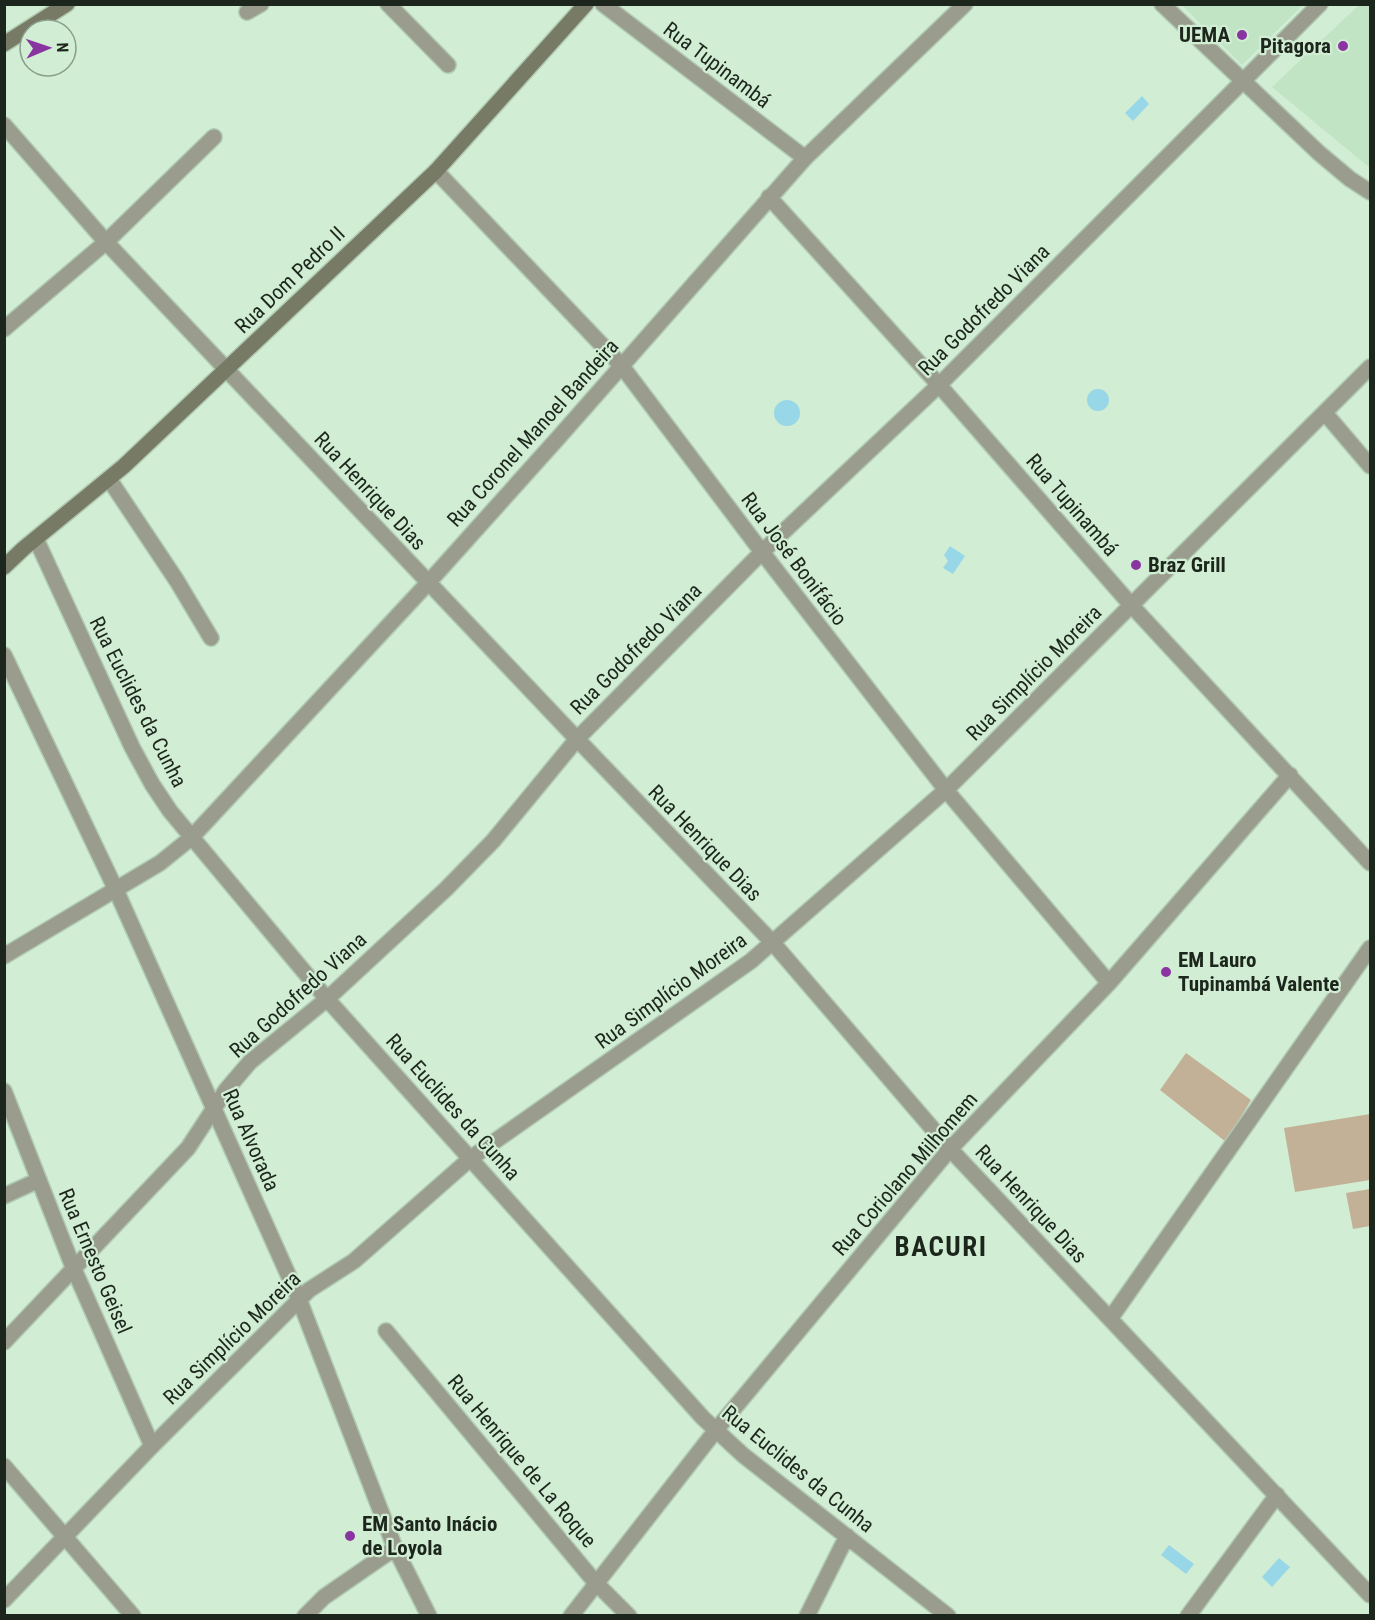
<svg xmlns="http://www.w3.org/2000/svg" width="1375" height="1620" font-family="'Roboto Condensed',sans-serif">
	<rect width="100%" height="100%" fill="#d1edd3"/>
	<!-- built -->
	<path fill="#c1e4c4" d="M 1182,5 L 1303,5 L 1242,65 Z
		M 1359,5 L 1370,5 L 1370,168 L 1272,87 Z"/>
	<!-- green -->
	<path fill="#c2b197" d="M 1186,1053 L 1251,1100 L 1226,1142 L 1160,1090 Z
		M 1370,1114 L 1370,1180 L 1295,1192 L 1284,1128 Z
		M 1370,1189 L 1370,1226 L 1353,1229 L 1346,1193 Z"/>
	<!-- water -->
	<path fill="#98d7e7" d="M 1142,96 L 1149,104 L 1133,121 L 1125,113 Z
		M1087 400a11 11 0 1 1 22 0a11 11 0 1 1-22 0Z
		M774 413a13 13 0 1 1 26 0a13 13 0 1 1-26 0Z
		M 950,546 L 965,556 L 953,574 L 943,568 L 948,561 L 944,555 Z
		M 1169,1545 L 1194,1564 L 1186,1574 L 1161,1555 Z
		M 1279,1558 L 1290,1567 L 1272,1587 L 1262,1577 Z"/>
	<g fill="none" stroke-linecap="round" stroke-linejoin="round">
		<defs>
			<path id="minor" d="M 388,4 L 448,65
				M 603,4 L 805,158
				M 1162,4 L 1319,153 L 1350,179 L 1370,192
				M 247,12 L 261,4
				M 4,125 L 106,242 L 227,370
				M 436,171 L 621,365 L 762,552 L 946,790 L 1109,983
				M 769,197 L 939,385 L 1132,606 L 1370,863
				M 4,329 L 106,242 L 214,137
				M 1325,413 L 1370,466
				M 109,479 L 177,581 L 211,638
				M 36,539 L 132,747 L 152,784 L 170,811 L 327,999 L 703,1418 L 743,1455 L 948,1616
				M 4,655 L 116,890 L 299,1299 L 395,1548 L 429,1616
				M 4,1091 L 73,1267 L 152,1446
				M 4,1196 L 39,1180
				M 386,1331 L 595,1582 L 629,1616
				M 4,1466 L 133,1616
				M 305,1616 L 324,1597 L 395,1548
				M 571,1616 L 716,1430 L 950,1149 L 1109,983 L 1290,775
				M 807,1616 L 847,1536
				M 1188,1616 L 1277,1495"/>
			<path id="tertiary" d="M 227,370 L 577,739 L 773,943 L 950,1149 L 1370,1595
				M 4,956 L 160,863 L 191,838 L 428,583 L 559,437 L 805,158 L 965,4
				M 1110,1319 L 1370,948
				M 4,1342 L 188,1148 L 226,1090 L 250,1062 L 327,999 L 446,889 L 493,841 L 577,739 L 762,552 L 939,385 L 1320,4
				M 4,1600 L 152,1446 L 309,1290 L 354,1261 L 471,1158 L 751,961 L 946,790 L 1370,367"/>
			<path id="secondary" d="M 4,44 L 67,4
				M 4,567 L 23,549 L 124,466 L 436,171 L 586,4"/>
		</defs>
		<!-- minor casing -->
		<use href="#minor" stroke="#b0c9b2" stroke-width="18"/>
		<!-- tertiary casing -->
		<use href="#tertiary" stroke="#b0c9b2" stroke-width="18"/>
		<!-- secondary casing -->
		<use href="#secondary" stroke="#b0c9b2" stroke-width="18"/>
		<!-- minor -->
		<use href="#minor" stroke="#9a9c8e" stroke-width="15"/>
		<!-- tertiary -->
		<use href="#tertiary" stroke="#9a9c8e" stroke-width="15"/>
		<!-- secondary -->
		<use href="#secondary" stroke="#777a64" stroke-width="15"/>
	</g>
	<!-- markers -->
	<g fill="#8a34a1" stroke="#d1edd3" stroke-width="2">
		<circle cx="1242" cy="35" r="6"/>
		<circle cx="1343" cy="46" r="6"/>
		<circle cx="1136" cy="565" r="6"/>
		<circle cx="1166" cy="972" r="6"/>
		<circle cx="350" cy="1536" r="6"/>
	</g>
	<g text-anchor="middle" stroke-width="4.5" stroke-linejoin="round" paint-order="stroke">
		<!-- poi labels -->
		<g font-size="21" font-weight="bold" fill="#1c261c" stroke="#d1edd3" text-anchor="start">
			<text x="1230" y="42" text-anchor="end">UEMA</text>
			<text x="1331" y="53" text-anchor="end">Pitagora</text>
			<text x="1148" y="572">Braz Grill</text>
			<text x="1178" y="967">EM Lauro<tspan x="1178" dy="24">Tupinambá Valente</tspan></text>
			<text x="362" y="1531">EM Santo Inácio<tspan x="362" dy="24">de Loyola</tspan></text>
		</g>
		<!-- street labels -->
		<g font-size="21" fill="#1c261c" stroke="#d1edd3">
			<text transform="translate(717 65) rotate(37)" y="7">Rua Tupinambá</text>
			<text transform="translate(290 280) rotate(-44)" y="7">Rua Dom Pedro II</text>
			<text transform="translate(984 310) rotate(-45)" y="7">Rua Godofredo Viana</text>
			<text transform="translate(533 433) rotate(-48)" y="7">Rua Coronel Manoel Bandeira</text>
			<text transform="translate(370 491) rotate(47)" y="7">Rua Henrique Dias</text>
			<text transform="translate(1072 505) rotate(49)" y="7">Rua Tupinambá</text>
			<text transform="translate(794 559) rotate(53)" y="7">Rua José Bonifácio</text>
			<text transform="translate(636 649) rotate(-45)" y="7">Rua Godofredo Viana</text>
			<text transform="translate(1034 673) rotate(-45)" y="7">Rua Simplício Moreira</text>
			<text transform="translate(138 702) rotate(63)" y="7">Rua Euclides da Cunha</text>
			<text transform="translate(705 843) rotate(46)" y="7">Rua Henrique Dias</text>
			<text transform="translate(671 991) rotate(-36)" y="7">Rua Simplício Moreira</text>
			<text transform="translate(298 995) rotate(-42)" y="7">Rua Godofredo Viana</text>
			<text transform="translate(453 1107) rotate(48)" y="7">Rua Euclides da Cunha</text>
			<text transform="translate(251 1140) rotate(66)" y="7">Rua Alvorada</text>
			<text transform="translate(905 1174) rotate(-49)" y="7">Rua Coriolano Milhomem</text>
			<text transform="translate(1031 1204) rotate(47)" y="7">Rua Henrique Dias</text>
			<text transform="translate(95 1261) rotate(67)" y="7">Rua Ernesto Geisel</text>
			<text transform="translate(232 1338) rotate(-44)" y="7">Rua Simplício Moreira</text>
			<text transform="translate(522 1461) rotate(50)" y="7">Rua Henrique de La Roque</text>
			<text transform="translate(798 1469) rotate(39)" y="7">Rua Euclides da Cunha</text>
		</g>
		<!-- district labels -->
		<g font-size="27" font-weight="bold" letter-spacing="1.5" fill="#1c261c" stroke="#d1edd3">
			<text x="941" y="1256">BACURI</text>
		</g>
	</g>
	<!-- border -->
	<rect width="1375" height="1620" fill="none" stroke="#1c261c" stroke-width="12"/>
	<!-- north arrow -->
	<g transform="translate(48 48) rotate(88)"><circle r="28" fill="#d1edd3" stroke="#899d8a" stroke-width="1.5"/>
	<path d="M0-4.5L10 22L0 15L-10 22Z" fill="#8a34a1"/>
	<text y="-9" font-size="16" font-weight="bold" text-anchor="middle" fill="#1c261c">N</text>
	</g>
</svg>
